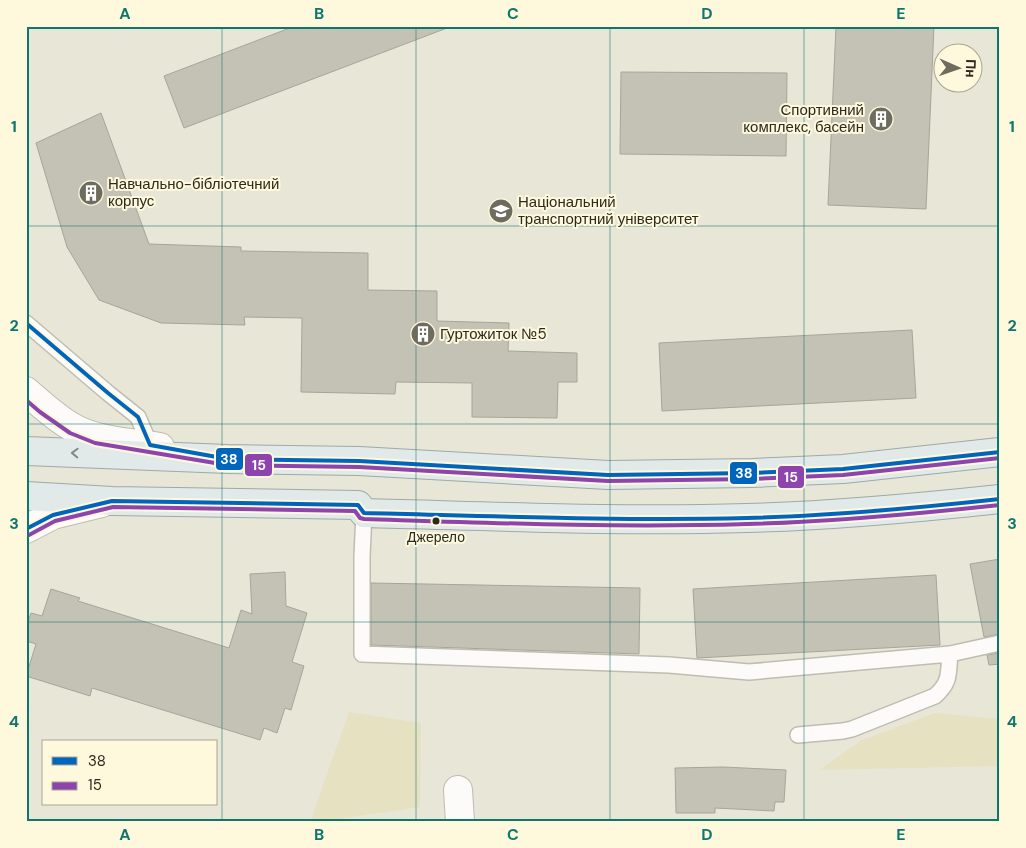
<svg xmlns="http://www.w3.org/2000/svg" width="1026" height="848" font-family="'DM Sans',sans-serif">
	<rect width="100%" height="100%" fill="#e8e6d7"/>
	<!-- green -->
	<path fill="#e6e1c0" d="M 349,712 L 421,723 L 420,807 L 317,822 L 310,822 Z
		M 935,713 L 1000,719 L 1000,766 L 819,770 L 862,740 Z"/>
	<!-- building -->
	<path fill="#c4c2b5" stroke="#a7a599" d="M 295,26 L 447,26 L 447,28 L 184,128 L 164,76 Z
		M 836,26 L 934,26 L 926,209 L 828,205 Z
		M 621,72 L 787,73 L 786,156 L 620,154 Z
		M 101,113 L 149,244 L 241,247 L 241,251 L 368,253 L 368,290 L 437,291 L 437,321 L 509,323 L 508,351 L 577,353 L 577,382 L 558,382 L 557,418 L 472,417 L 472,383 L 396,382 L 395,394 L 301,392 L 302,318 L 244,317 L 245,325 L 161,323 L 99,300 L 67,247 L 36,143 Z
		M 912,330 L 916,398 L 662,411 L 659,343 Z
		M 1000,559 L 1000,634 L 984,637 L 970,564 Z
		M 285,572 L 286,606 L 307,613 L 292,662 L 304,666 L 291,710 L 285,708 L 277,733 L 264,728 L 260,740 L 92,688 L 90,696 L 26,676 L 36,644 L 26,641 L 26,627 L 31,613 L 42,616 L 51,589 L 80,598 L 78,601 L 229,648 L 241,610 L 252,614 L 250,574 Z
		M 936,575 L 940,645 L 697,658 L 693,589 Z
		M 371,583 L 640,588 L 639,654 L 371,645 Z
		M 1000,653 L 1000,664 L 989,665 L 987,655 Z
		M 723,767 L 786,770 L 784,802 L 775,802 L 774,811 L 715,808 L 715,813 L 676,813 L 675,768 Z"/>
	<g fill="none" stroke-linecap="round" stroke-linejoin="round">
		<defs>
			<path id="service" d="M 26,323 L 108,393 L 138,417 L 150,445
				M 364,513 L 362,556 L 362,654 L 669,665 L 749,672 L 950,654 L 1000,643
				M 798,735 L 843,731 L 852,729 L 935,696 C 951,682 948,673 950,654"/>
			<path id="minor" d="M 458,790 L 460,822"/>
			<path id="tertiary" d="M 26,391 C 41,404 56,418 72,427 C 95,441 134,443 160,447
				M 26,529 L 53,515 L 102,503"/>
			<path id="primary" d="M 26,451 L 228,459 L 359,461 L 608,475 L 752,473 L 843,469 L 1000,452
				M 26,496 L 112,501 L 358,505 L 364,513 C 491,516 620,522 747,518 C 831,516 916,508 1000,499"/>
		</defs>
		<!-- service casing -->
		<use href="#service" stroke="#bfbdb0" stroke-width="18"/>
		<!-- minor casing -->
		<use href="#minor" stroke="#bfbdb0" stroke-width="30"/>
		<!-- tertiary casing -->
		<use href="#tertiary" stroke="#bfbdb0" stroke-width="30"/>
		<!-- primary casing -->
		<use href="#primary" stroke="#9daaa7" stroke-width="30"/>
		<!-- service -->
		<use href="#service" stroke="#fcfbf9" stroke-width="15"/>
		<!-- minor -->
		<use href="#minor" stroke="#fcfbf9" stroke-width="28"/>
		<!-- tertiary -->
		<use href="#tertiary" stroke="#fcfbf9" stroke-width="28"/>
		<!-- primary -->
		<use href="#primary" stroke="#e1e9e9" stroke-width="28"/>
		<defs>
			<path id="bus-1" d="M 26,323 L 108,393 L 138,417 L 150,445 L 228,459 L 359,461 L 608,475 L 752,473 L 843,469 L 1000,452
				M 26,529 L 53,515 L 112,501 L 358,505 L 364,513 C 492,516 619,521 747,518 C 831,516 916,508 1000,499"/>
			<path id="bus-2" d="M 26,400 L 40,412 L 70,433 L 95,443 L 227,465 L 359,467 L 608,481 L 752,479 L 843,475 L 1000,458
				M 29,535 L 55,521 L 113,507 L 355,511 L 360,518 L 364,519 C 491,523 619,528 747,524 C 831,522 916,514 1000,505"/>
		</defs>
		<!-- bus-1 casing -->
		<use href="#bus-1" stroke="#fef9dc" stroke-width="8"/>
		<!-- bus-2 casing -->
		<use href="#bus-2" stroke="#fef9dc" stroke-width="8"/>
		<!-- bus-1 -->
		<use href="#bus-1" stroke="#0065bd" stroke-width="4"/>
		<!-- bus-2 -->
		<use href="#bus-2" stroke="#8e44ad" stroke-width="4"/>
	</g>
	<!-- one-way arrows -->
	<defs><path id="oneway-chevron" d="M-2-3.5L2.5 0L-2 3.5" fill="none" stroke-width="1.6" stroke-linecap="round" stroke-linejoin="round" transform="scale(1.25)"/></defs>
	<use stroke="#868a84" href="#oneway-chevron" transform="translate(75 453) rotate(-178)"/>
	<!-- grid -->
	<path fill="none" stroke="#0f766e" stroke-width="1" stroke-opacity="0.55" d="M 222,26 L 222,822M 416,26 L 416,822M 610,26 L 610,822M 804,26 L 804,822M 26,226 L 1000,226M 26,424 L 1000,424M 26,622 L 1000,622"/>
	<!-- icons -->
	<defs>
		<symbol id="building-disc" viewBox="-11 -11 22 22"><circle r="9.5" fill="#6e6c5f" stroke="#fef9dc"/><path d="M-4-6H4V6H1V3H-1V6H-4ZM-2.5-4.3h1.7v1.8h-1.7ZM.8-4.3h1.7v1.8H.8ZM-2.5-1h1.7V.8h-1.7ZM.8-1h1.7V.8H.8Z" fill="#fff"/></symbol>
		<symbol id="university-disc" viewBox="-11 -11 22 22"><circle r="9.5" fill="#6e6c5f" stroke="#fef9dc"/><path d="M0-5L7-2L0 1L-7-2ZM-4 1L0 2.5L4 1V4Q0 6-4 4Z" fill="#fff"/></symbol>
	</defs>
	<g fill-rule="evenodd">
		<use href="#building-disc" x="867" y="105" width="28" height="28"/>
		<use href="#building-disc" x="77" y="179" width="28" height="28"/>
		<use href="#university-disc" x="487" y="197" width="28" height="28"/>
		<use href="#building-disc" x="409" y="320" width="28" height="28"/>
	</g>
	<!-- markers -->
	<circle fill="#2c2a1f" stroke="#fef9dc" stroke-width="2" cx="436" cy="521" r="4.5"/>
	<g text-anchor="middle" stroke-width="4" stroke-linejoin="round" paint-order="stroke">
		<!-- bus labels -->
		<g font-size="14" fill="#2c2a1f" stroke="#fef9dc">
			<text x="436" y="542">Джерело</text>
		</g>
		<!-- poi labels -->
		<g font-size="15" fill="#2c2a1f" stroke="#fef9dc" text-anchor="start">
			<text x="864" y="115" text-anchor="end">Спортивний<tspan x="864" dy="17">комплекс, басейн</tspan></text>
			<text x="108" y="189">Навчально-бібліотечний<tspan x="108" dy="17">корпус</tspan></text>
			<text x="518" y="207">Національний<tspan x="518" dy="17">транспортний університет</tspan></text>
			<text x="440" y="339">Гуртожиток №5</text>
		</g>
	</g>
	<g stroke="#fef9dc" stroke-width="2">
		<rect x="215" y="447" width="29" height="24" rx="5" fill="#0065bd"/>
		<rect x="244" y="453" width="29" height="24" rx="5" fill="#8e44ad"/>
		<rect x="729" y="461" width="29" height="24" rx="5" fill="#0065bd"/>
		<rect x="777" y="465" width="28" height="24" rx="5" fill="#8e44ad"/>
	</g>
	<g font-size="14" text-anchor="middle" font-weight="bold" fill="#fff">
		<text x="229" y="464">38</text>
		<text x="259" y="470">15</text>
		<text x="744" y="478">38</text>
		<text x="791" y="482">15</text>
	</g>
	<!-- border -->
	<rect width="1026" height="848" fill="none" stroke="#fef9dc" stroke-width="55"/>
	<!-- legend -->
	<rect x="42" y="740" width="175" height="65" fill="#fef9dc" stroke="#aaa690"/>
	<rect x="52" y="757" width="25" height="8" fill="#0065bd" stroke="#aaa690"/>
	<text x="88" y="766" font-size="15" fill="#2c2a1f">38</text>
	<rect x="52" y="782" width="25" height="8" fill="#8e44ad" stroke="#aaa690"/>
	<text x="88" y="790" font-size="15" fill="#2c2a1f">15</text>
	<!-- north arrow -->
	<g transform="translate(958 68) rotate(92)"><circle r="24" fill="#fef9dc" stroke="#aaa690"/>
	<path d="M0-4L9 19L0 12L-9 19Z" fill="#6e6c5f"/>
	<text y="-8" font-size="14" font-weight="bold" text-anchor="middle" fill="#2c2a1f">Пн</text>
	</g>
	<rect x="28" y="28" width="970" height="792" fill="none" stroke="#0f766e" stroke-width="2"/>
	<g font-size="16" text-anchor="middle" font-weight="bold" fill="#0f766e">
		<text x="125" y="19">A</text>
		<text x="319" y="19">B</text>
		<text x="513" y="19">C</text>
		<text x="707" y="19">D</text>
		<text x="901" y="19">E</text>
		<text x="14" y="132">1</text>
		<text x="1012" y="132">1</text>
		<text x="14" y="331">2</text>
		<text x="1012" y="331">2</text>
		<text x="14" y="529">3</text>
		<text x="1012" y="529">3</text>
		<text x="14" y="727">4</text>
		<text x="1012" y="727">4</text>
		<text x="125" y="840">A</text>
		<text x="319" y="840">B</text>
		<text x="513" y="840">C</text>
		<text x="707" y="840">D</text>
		<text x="901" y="840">E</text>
	</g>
</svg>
